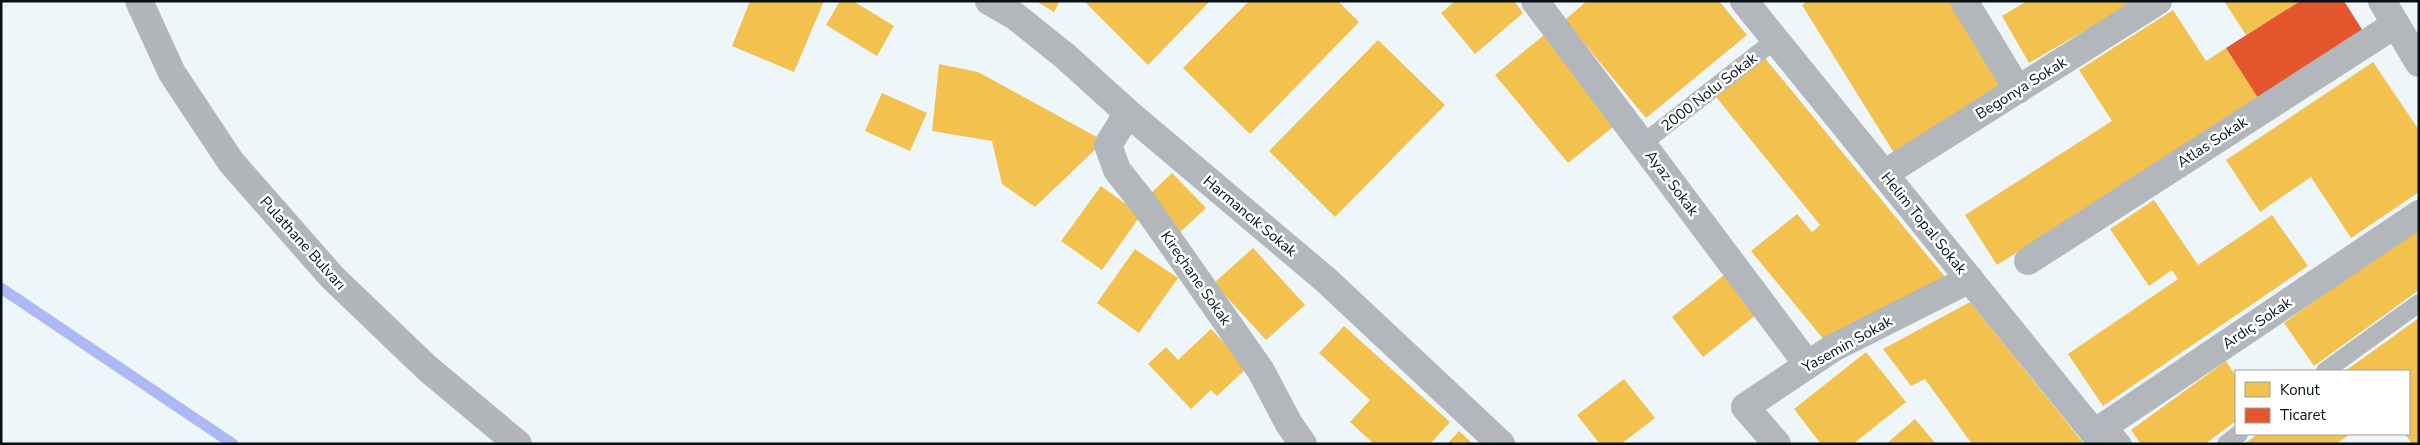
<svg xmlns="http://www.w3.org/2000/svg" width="2420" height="445" font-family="'Nunito Sans',sans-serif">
	<rect width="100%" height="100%" fill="#eef6fa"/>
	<!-- homes -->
	<path fill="#f2c14e" d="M 750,1 L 824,1 L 794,72 L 732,46 Z
		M 840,1 L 853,1 L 894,26 L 877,56 L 826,25 Z
		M 1036,1 L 1060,1 L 1054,12 Z
		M 1084,1 L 1210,1 L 1148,65 Z
		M 1249,1 L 1338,1 L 1359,22 L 1250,134 L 1183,68 Z
		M 1455,1 L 1514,1 L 1523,13 L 1475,54 L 1441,13 Z
		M 1587,1 L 1719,1 L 1747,35 L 1646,118 L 1565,20 Z
		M 1807,1 L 1953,1 L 2004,85 L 1894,153 L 1802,5 Z
		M 2027,1 L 2136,1 L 2029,63 L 2002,16 Z
		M 2224,1 L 2300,1 L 2246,35 Z
		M 2173,10 L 2206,61 L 2226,48 L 2258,98 L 1997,265 L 1965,215 L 2112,121 L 2079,70 Z
		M 1549,31 L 1623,119 L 1568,163 L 1495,75 Z
		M 1378,40 L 1445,105 L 1335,217 L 1269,151 Z
		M 1764,57 L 1945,277 L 1825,341 L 1751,251 L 1797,214 L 1812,232 L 1820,225 L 1716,97 Z
		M 2373,62 L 2419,130 L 2419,192 L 2351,238 L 2311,177 L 2260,212 L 2226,160 Z
		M 939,64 L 978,72 L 1104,141 L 1035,207 L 1002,184 L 992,141 L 932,131 Z
		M 882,93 L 927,113 L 910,151 L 865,131 Z
		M 1172,173 L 1206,208 L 1179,233 L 1146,198 Z
		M 1101,186 L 1141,215 L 1102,270 L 1061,241 Z
		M 2154,200 L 2198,265 L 2272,215 L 2308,266 L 2103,406 L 2068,354 L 2178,279 L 2172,270 L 2149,286 L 2110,229 Z
		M 2419,226 L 2419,290 L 2314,366 L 2284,323 Z
		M 1253,248 L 1305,305 L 1266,340 L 1214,283 Z
		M 1135,249 L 1178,278 L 1139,333 L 1097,303 Z
		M 1729,271 L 1761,311 L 1703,357 L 1672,317 Z
		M 1970,302 L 2049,400 L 2084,444 L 1972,444 L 1925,379 L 1911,386 L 1883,349 Z
		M 2419,318 L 2419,444 L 2412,444 L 2405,434 L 2409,434 L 2409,371 L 2345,371 Z
		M 1344,326 L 1450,422 L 1430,444 L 1374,444 L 1350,422 L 1370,400 L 1319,353 Z
		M 1211,329 L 1248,367 L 1217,396 L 1211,390 L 1191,409 L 1148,364 L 1166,347 L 1178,360 Z
		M 1866,352 L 1906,402 L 1853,444 L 1821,444 L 1794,409 Z
		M 2226,361 L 2236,376 L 2236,421 L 2205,444 L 2141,444 L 2131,430 Z
		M 1624,379 L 1655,418 L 1621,444 L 1600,444 L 1577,415 Z
		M 1915,419 L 1936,444 L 1886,444 Z
		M 1459,431 L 1473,444 L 1447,444 Z
		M 2258,434 L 2350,434 L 2336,444 L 2244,444 Z"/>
	<!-- shops -->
	<path fill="#e4572e" d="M 2300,1 L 2344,1 L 2363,31 L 2258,98 L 2226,48 Z"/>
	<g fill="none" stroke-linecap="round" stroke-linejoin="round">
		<!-- stream -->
		<path stroke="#acb9f4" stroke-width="11" d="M 1,288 L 233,444"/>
		<!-- lane -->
		<path stroke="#b3b7bb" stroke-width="18" d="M 1642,144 L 1775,40
			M 2325,371 L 2419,303
			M 2107,424 L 2123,444
			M 2226,444 L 2239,434"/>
		<!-- street -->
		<path stroke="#b3b7bb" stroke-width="28" d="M 989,1 L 1015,16 L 1065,56 L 1128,113 L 1326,280 L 1501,444
			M 1535,1 L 1808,365
			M 1744,1 L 2103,444
			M 1964,1 L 2018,90
			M 2382,1 L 2419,63
			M 1128,113 L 1108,145 L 1117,170 L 1144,204 L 1261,371 L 1289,424 L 1303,444
			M 1884,174 L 2158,1
			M 2028,261 L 2396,24
			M 2094,433 L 2419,214
			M 1777,444 L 1745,407 L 1833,348 L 1970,279"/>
		<!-- secondary -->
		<path stroke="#b2b6bb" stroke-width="28" d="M 139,1 L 172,73 L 231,162 L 332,277 L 427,368 L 518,444"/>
	</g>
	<g text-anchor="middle" stroke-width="5" stroke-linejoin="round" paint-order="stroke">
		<!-- street labels -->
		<g font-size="15" fill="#051116" stroke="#fff">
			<text transform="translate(2021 88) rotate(-32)" y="5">Begonya Sokak</text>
			<text transform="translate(1709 92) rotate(-38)" y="5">2000 Nolu Sokak</text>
			<text transform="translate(2212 142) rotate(-33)" y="5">Atlas Sokak</text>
			<text transform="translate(1672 183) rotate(53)" y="5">Ayaz Sokak</text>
			<text transform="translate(1250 216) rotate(40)" y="5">Harmancık Sokak</text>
			<text transform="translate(1924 223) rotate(51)" y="5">Helim Topal Sokak</text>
			<text transform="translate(303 243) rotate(48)" y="5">Pulathane Bulvarı</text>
			<text transform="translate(1196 278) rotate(55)" y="5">Kireçhane Sokak</text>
			<text transform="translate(2257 323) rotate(-34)" y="5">Ardıç Sokak</text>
			<text transform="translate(1847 344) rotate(-29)" y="5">Yasemin Sokak</text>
		</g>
	</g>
	<!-- border -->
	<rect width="2420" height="445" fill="none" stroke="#051116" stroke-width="5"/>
	<!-- legend -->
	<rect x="2235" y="370" width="175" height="65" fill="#ffffff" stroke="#9ba0a2"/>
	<rect x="2245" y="382" width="25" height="15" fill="#f2c14e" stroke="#9ba0a2"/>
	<text x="2280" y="395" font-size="15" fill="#051116">Konut</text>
	<rect x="2245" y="408" width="25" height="15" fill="#e4572e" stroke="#9ba0a2"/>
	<text x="2280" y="420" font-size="15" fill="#051116">Ticaret</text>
</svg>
